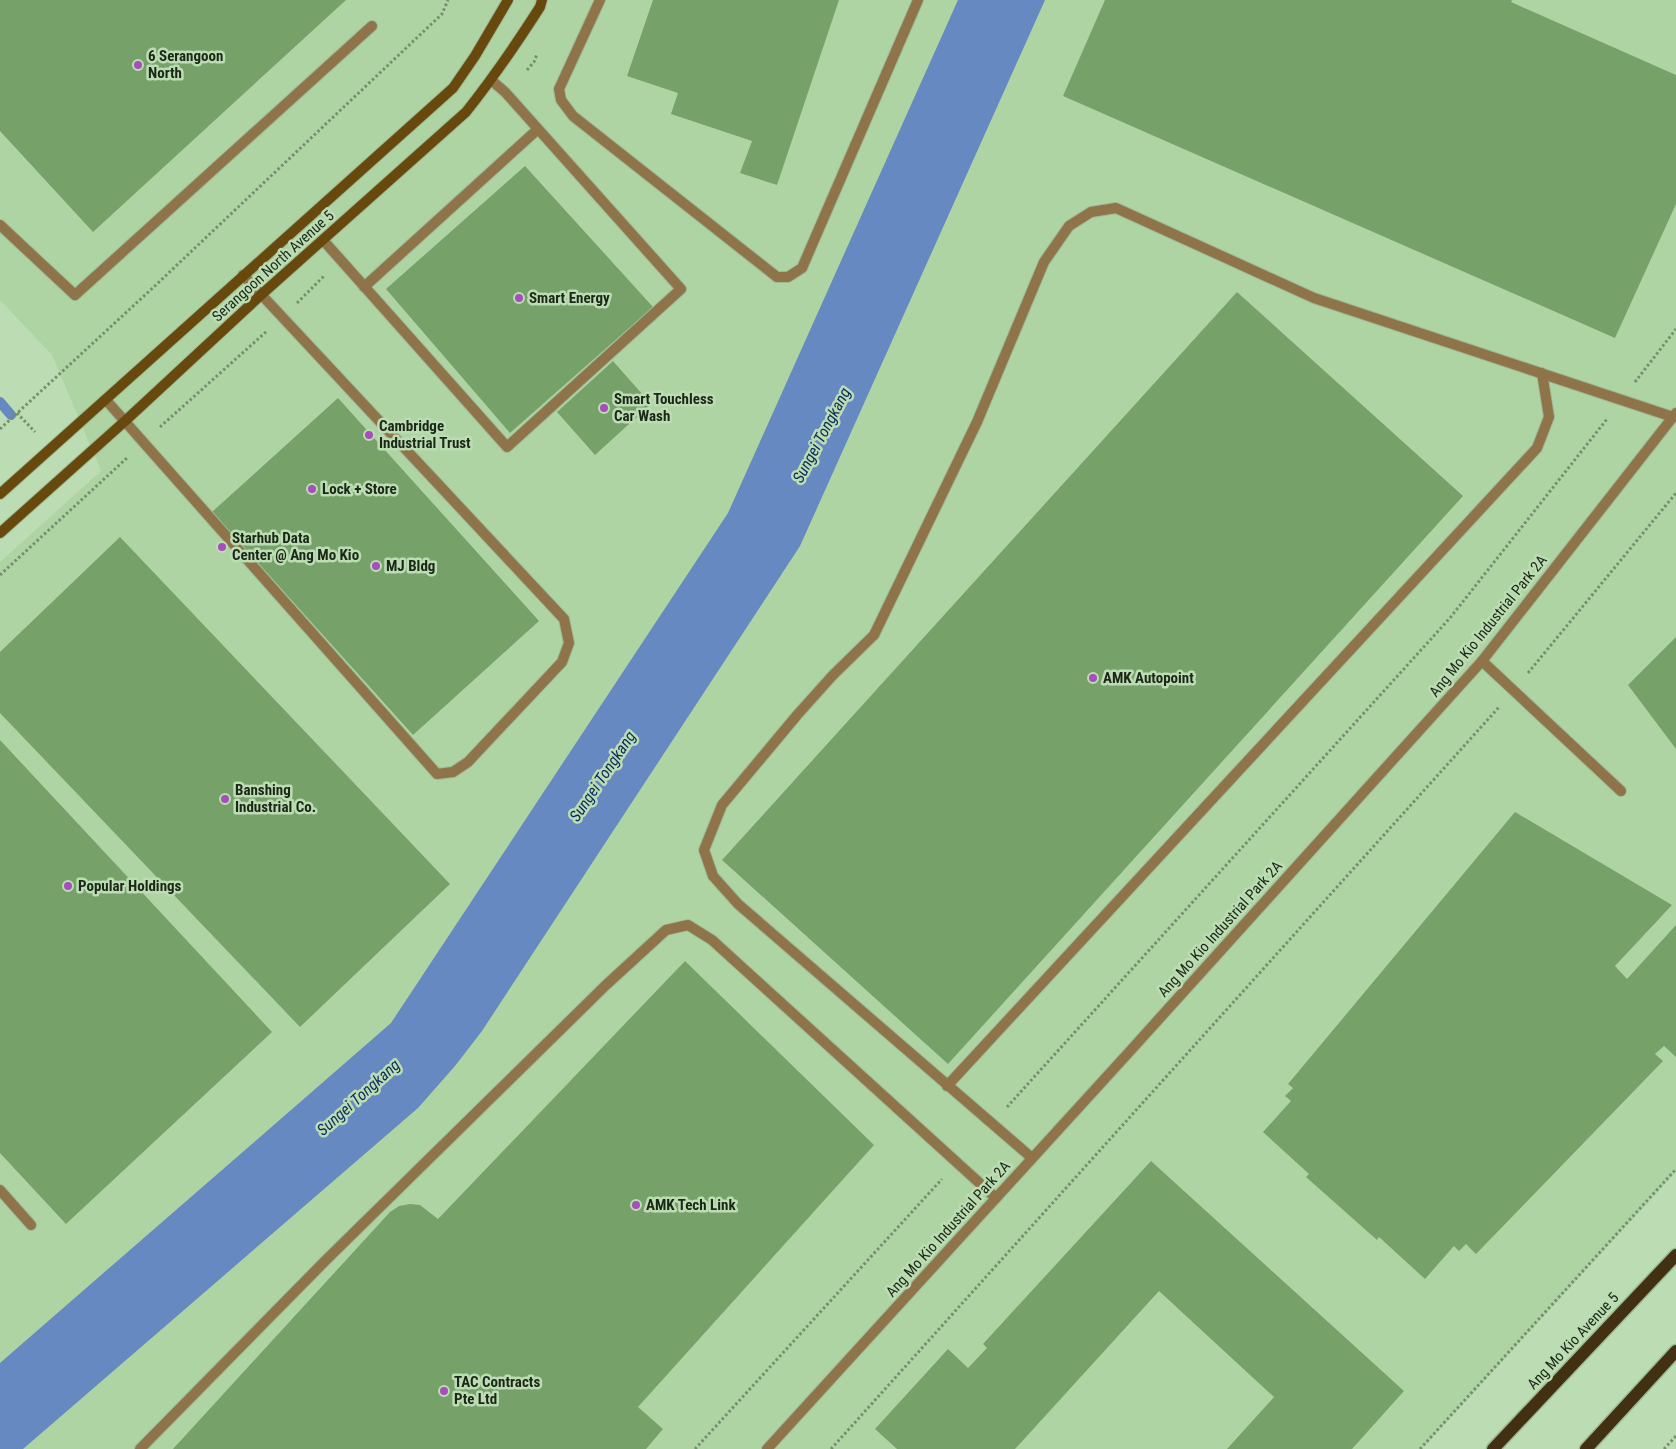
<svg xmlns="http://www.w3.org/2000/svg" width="1676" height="1449" font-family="'Roboto Condensed',sans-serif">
	<rect width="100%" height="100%" fill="#bcddb3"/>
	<!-- built -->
	<path fill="#afd4a4" d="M 0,0 L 1676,0 L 1676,1172 L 1422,1449 L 0,1449 L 0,562 L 101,471 L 52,355 L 0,300 Z"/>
	<!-- water -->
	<path fill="#6589c0" d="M 958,0 L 1045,0 L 800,546 L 482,1031 L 455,1066 L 418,1108 L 23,1449 L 0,1449 L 0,1363 L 391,1023 L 728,513 Z"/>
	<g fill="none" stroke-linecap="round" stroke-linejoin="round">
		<!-- stream -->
		<path stroke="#6589c0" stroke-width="10" d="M 0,402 L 11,415"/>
	</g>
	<!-- building -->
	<path fill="#76a26a" d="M 0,0 L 346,0 L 93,232 L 0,131 Z
		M 653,0 L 839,0 L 777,185 L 740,173 L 752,141 L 671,114 L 678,93 L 627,76 Z
		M 1105,0 L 1512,0 L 1511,2 L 1676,75 L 1676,204 L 1615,338 L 1063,96 Z
		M 525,166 L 653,307 L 510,433 L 386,289 Z
		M 1237,292 L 1463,496 L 948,1064 L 722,860 Z
		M 613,361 L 651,404 L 595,455 L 557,412 Z
		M 338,398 L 539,621 L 413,735 L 212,512 Z
		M 120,537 L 450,884 L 300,1027 L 0,713 L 0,652 Z
		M 1676,637 L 1676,749 L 1628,685 Z
		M 0,740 L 272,1032 L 66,1224 L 0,1153 Z
		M 1515,812 L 1672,905 L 1615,966 L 1627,979 L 1676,925 L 1676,1057 L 1664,1046 L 1655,1054 L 1663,1061 L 1476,1254 L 1466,1244 L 1459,1251 L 1454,1246 L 1425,1279 L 1379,1237 L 1377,1240 L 1306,1177 L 1309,1174 L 1263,1132 L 1291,1101 L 1285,1096 L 1293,1088 L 1288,1084 Z
		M 685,961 L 874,1145 L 638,1407 L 663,1429 L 646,1449 L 173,1449 L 390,1212 L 399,1206 L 410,1204 L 420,1205 L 438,1219 Z
		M 1151,1161 L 1404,1391 L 1352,1449 L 1227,1449 L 1274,1397 L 1159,1291 L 1015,1449 L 897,1449 L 875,1429 L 948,1349 L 968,1368 L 987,1348 L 983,1344 Z"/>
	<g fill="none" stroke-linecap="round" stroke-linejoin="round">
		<defs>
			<path id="lane" d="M 600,0 L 559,89 L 561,100 L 573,116 L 777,277 L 788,277 L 802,268 L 918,0
				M 0,225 L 75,295 L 372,26
				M 323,240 L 507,447 L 681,289 L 505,92 L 491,80
				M 364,287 L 538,129
				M 106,400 L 437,774 L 453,772 L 468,762 L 562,662 L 569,643 L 564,619 L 243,275
				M 1482,661 L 1621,791
				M 947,1086 L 1537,448 L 1549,417 L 1542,373
				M 1032,1158 L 738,904 L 713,876 L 704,850 L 722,805 L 798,714 L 833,675 L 874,635 L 977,422 L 1044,262 L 1069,226 L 1091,212 L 1116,208 L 1314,298 L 1673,417
				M 0,1190 L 31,1225
				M 140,1449 L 326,1260 L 606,985 L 666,930 L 688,925 L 712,940 L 996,1198"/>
			<path id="street" d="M 767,1449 L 1131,1050 L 1482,661 L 1676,413"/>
			<path id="secondary" d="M 0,494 L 453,88 L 475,56 L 508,0
				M 0,533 L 124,422 L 262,294 L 466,112 C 493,78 517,43 540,7 L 542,0"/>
			<path id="primary" d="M 1493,1449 L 1676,1255
				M 1586,1449 L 1676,1351"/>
		</defs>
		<!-- lane casing -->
		<use href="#lane" stroke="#9cb994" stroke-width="12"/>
		<!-- street casing -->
		<use href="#street" stroke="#9cb994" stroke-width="12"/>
		<!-- secondary casing -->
		<use href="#secondary" stroke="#9cb994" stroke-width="12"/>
		<!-- primary casing -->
		<use href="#primary" stroke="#9cb994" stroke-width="15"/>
		<!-- path -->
		<path stroke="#768e6f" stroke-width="3" stroke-dasharray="2.5 2.5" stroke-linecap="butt" d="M 527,70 L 534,62 L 537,54
			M 297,303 L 325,275
			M 1635,382 L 1676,329
			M 17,413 L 35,432
			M 160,427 L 267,331
			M 0,429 L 158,283 L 442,14 L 448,0
			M 0,575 L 128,457
			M 1528,673 L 1676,493
			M 1007,1107 L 1450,618 L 1607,419
			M 695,1449 L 942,1179
			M 831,1449 L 1500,706
			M 1420,1449 L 1676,1169
			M 1664,1449 L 1676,1436"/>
		<!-- lane -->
		<use href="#lane" stroke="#8f7449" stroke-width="10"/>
		<!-- street -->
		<use href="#street" stroke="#8f7449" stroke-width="10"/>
		<!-- secondary -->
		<use href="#secondary" stroke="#68490d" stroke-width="10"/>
		<!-- primary -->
		<use href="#primary" stroke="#413011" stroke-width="12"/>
	</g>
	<!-- markers -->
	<g fill="#a54ebc" stroke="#bcddb3" stroke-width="2">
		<circle cx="138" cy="65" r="5"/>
		<circle cx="519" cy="298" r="5"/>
		<circle cx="604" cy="408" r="5"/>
		<circle cx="369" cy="435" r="5"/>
		<circle cx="312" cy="489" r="5"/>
		<circle cx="222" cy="547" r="5"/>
		<circle cx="376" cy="566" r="5"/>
		<circle cx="1093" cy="678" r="5"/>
		<circle cx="225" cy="799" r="5"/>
		<circle cx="68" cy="886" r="5"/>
		<circle cx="636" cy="1205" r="5"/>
		<circle cx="444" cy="1391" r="5"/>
	</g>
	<g text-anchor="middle" stroke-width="5" stroke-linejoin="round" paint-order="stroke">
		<!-- poi labels -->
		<g font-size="15" font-weight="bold" fill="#1b2717" stroke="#bcddb3" text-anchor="start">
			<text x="148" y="61">6 Serangoon<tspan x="148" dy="17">North</tspan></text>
			<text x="529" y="303">Smart Energy</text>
			<text x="614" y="404">Smart Touchless<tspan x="614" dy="17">Car Wash</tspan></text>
			<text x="379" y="431">Cambridge<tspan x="379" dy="17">Industrial Trust</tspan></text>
			<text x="322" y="494">Lock + Store</text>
			<text x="232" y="543">Starhub Data<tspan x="232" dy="17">Center @ Ang Mo Kio</tspan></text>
			<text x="386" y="571">MJ Bldg</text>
			<text x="1103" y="683">AMK Autopoint</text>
			<text x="235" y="795">Banshing<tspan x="235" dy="17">Industrial Co.</tspan></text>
			<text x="78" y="891">Popular Holdings</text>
			<text x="646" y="1210">AMK Tech Link</text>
			<text x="454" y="1387">TAC Contracts<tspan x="454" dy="17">Pte Ltd</tspan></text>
		</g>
		<!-- street labels -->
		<g font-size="15" fill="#1b2717" stroke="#bcddb3">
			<text transform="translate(273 266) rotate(-42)" y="5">Serangoon North Avenue 5</text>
			<text transform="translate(1488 626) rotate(-51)" y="5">Ang Mo Kio Industrial Park 2A</text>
			<text transform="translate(1220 929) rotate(-48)" y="5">Ang Mo Kio Industrial Park 2A</text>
			<text transform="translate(948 1229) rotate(-48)" y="5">Ang Mo Kio Industrial Park 2A</text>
			<text transform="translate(1573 1341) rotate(-47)" y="5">Ang Mo Kio Avenue 5</text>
		</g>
		<!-- water labels -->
		<g font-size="16" font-style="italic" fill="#07295c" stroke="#bcddb3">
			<text transform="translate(821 435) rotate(-62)" y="6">Sungei Tongkang</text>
			<text transform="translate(602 776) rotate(-56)" y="6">Sungei Tongkang</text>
			<text transform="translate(358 1097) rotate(-42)" y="6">Sungei Tongkang</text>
		</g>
	</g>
</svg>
